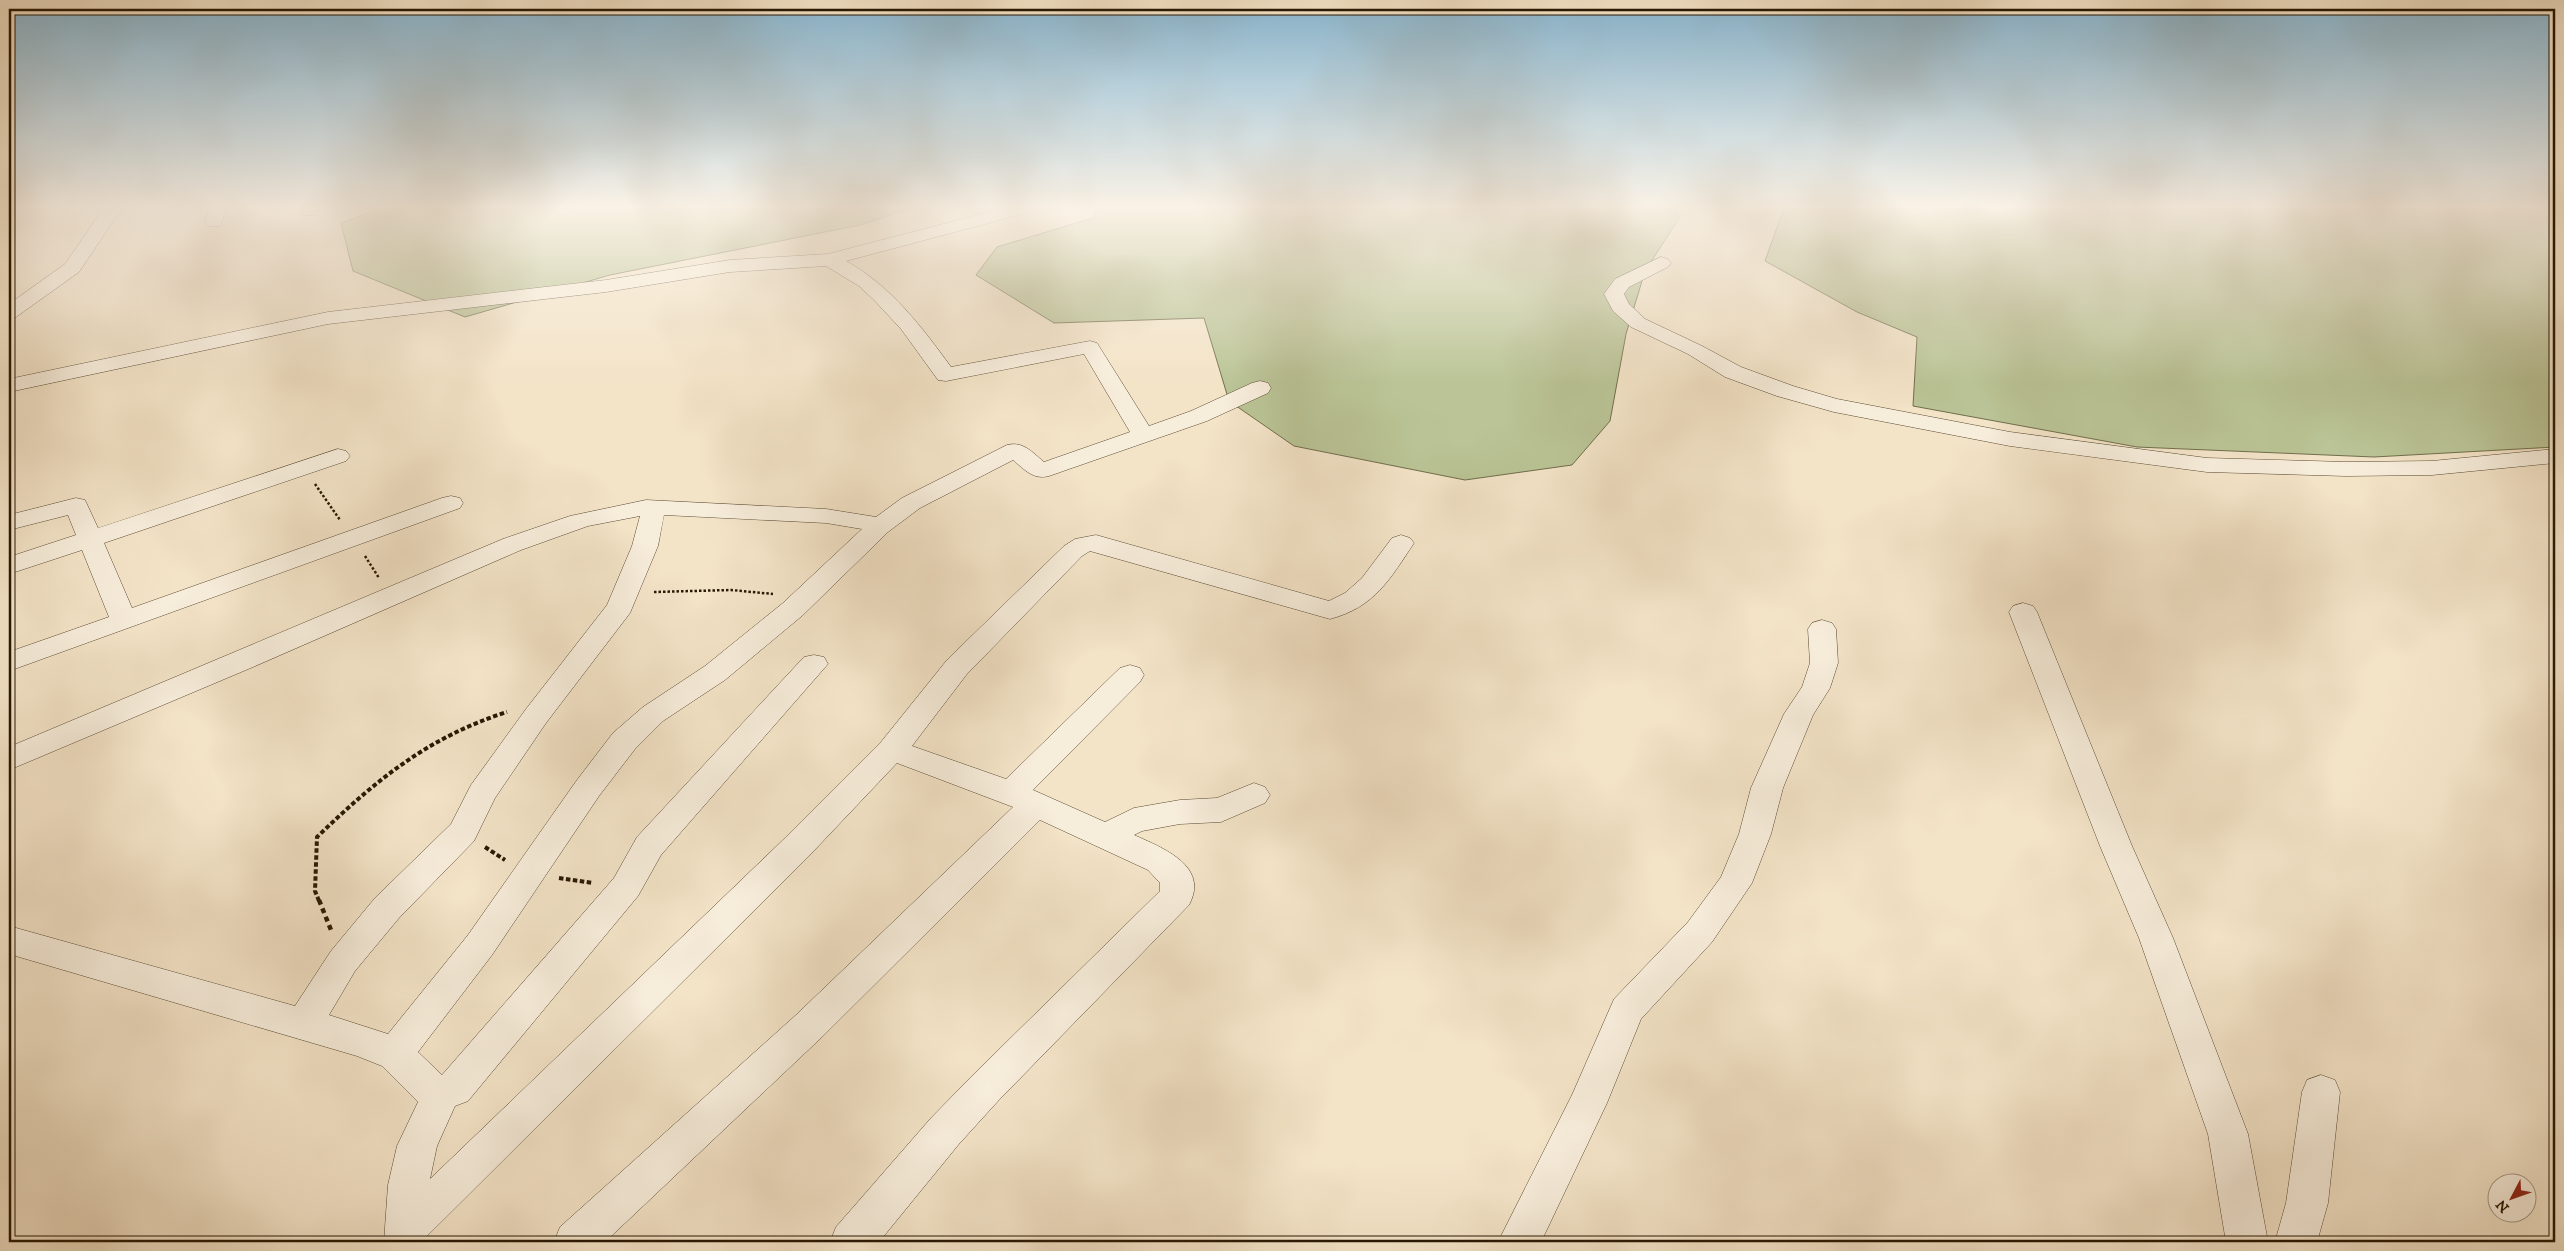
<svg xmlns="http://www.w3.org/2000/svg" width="2564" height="1251" font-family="'IM FELL DW Pica',serif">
	<rect width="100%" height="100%" fill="#f3e3c7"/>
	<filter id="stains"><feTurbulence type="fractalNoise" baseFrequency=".004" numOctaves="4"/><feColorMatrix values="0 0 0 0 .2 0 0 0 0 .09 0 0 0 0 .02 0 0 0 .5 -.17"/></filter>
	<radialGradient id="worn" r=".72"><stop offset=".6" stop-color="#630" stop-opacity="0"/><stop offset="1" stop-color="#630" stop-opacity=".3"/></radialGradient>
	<!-- green -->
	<path fill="#bac496" stroke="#706e4c" d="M 383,208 L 912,208 L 860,225 L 610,275 L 465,317 L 353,271 L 341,223 Z
		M 1097,208 L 1671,208 L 1680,217 L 1645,271 L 1626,334 L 1610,421 L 1572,465 L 1465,480 L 1294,446 L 1229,401 L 1204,318 L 1054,323 L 976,275 L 997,247 L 1093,218 Z
		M 1784,208 L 2555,208 L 2555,447 L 2374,457 L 2137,447 L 1913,406 L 1917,337 L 1857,312 L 1765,261 Z"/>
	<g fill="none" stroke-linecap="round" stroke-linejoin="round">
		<defs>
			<path id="minor" d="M 104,208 L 122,208 L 79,272 L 16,317 L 9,319 L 9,304 L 65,264 Z
				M 209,208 L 227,208 L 220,226 L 208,226 L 205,222 Z
				M 301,208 L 319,208 L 315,215 L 303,215 Z
				M 1005,208 L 1033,208 L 1030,212 L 846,261 C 891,286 922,327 951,367 L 1090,341 L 1097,343 L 1149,426 L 1191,411 L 1252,383 L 1260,381 L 1268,383 L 1271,388 L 1268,393 L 1207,421 L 1049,476 C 1033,480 1025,470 1013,460 L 920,508 L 888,532 L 803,615 L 725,680 L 663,721 L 635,749 L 599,796 L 492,955 L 418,1052 L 442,1075 L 614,878 L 637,837 L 804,657 L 814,655 L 824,657 L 828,664 L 661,855 L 638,896 L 468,1101 L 455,1106 L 437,1146 L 430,1179 L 784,839 L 881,742 L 947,660 L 1064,546 L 1075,539 L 1096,535 L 1329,601 L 1345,593 L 1362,578 L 1392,538 L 1401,535 L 1410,538 L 1414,543 C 1390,579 1375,607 1330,619 L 1090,551 L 1082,556 L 967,674 L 912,746 L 1006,779 L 1120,668 L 1130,665 L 1140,668 L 1144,675 L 1140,682 L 1033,790 L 1105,822 L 1134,808 L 1180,800 L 1217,798 L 1254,783 L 1265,787 L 1270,795 L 1265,803 L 1221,822 L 1180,824 L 1142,831 L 1134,835 C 1163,848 1210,866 1189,905 L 999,1100 L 959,1144 L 879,1242 L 830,1242 L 836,1227 L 931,1118 L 972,1076 L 1160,891 L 1160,883 L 1148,870 L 1040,820 L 822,1037 L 605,1242 L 554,1242 L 560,1227 L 796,1015 L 1013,807 L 897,763 L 808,857 L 426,1237 L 426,1242 L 384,1242 L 388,1185 L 397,1146 L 418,1102 L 382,1066 L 357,1056 L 9,954 L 9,926 L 295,1006 L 331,951 L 375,898 L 451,824 L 471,785 L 526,709 L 607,605 L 632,546 L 640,516 L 588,526 L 521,550 L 253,667 L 9,770 L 9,747 L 503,539 L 570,516 L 646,500 L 826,509 L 876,517 L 902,498 L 1007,445 C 1023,441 1032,452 1044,462 L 1130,432 L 1084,354 L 946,381 L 938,380 L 901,329 L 874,300 L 859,286 L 826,266 L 730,272 L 606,292 L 328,324 L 9,392 L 9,379 L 328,312 L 606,280 L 730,260 L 828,254 ZM 664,515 L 826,523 L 862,529 L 783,603 L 705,666 L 643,707 L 613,733 L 577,780 L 468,935 L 388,1034 L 329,1015 L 355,971 L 399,918 L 474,841 L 495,798 L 546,723 L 630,613 L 658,546 Z
				M 1661,257 L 1668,259 L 1671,263 L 1668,267 L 1629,287 L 1624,294 L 1629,304 L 1645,319 L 1702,346 L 1741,367 L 1793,386 L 1837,399 L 2010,432 L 2207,458 L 2346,462 L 2432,461 L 2555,449 L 2555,463 L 2432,475 L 2346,476 L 2207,472 L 2010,446 L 1834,412 L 1777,396 L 1725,377 L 1688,354 L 1631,327 L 1613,311 L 1604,294 L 1615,279 Z
				M 338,449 L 346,451 L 350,456 L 346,461 L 104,543 L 132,608 L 442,498 L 451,496 L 460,498 L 463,503 L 460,508 L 9,671 L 9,652 L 109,617 L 82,550 L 9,574 L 9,557 L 76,535 L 68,515 L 9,530 L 9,515 L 76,498 L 85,500 L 98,528 Z
				M 2023,603 L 2033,606 L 2037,612 L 2132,846 L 2173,938 L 2248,1134 L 2268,1242 L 2226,1242 L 2208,1134 L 2139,938 L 2100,846 L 2009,612 L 2013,606 Z
				M 1822,620 L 1832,623 L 1836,629 L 1838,663 L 1830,688 L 1813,715 L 1783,788 L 1771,834 L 1752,883 L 1712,942 L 1641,1019 L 1607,1103 L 1541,1242 L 1498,1242 L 1572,1095 L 1614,999 L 1688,922 L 1721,877 L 1739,834 L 1751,788 L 1784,714 L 1802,687 L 1810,663 L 1808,629 L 1812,623 Z
				M 2321,1075 L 2335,1080 L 2340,1092 L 2328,1203 L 2317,1242 L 2275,1242 L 2286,1203 L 2302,1092 L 2307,1080 Z"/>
		</defs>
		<!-- minor casing -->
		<use href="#minor" stroke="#5a4a33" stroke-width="1"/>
		<!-- path-far2 -->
		<path stroke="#271702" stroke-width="2.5" stroke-dasharray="2.5 2" stroke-linecap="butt" d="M 315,484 L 340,520
			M 365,556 L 379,578
			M 654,592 L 731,590 L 773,594"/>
		<!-- path-far1 -->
		<path stroke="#271702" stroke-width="4" stroke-dasharray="4.5 2.5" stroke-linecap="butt" d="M 485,847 L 505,860
			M 559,878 L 593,883
			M 319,901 L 315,891 L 317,837 C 375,781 428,737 507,712"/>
		<!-- path -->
		<path stroke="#271702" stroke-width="4.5" stroke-dasharray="5 4" stroke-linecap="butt" d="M 319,900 L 331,930"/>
		<!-- minor -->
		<use href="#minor" fill="#f7eddb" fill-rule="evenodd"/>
	</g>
	<!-- sky -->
	<linearGradient id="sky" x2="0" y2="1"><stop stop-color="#89b8d3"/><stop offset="0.54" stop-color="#faf2e6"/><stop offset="1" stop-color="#faf2e6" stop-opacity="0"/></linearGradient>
	<rect width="2564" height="383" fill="url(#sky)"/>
	<!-- margin -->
	<rect width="2564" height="1251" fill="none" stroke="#f3e3c7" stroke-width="30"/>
	<rect x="10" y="10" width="2544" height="1231" fill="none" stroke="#271702" stroke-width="2.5"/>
	<rect x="15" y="15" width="2534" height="1221" fill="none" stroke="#271702"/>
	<!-- north arrow -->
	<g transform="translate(2512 1198) rotate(229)"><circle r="24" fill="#f7eddb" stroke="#a49784"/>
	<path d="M0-4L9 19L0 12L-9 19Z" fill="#8f2418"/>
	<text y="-8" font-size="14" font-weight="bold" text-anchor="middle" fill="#271702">N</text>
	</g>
	<rect width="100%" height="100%" filter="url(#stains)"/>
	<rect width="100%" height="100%" fill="url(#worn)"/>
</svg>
